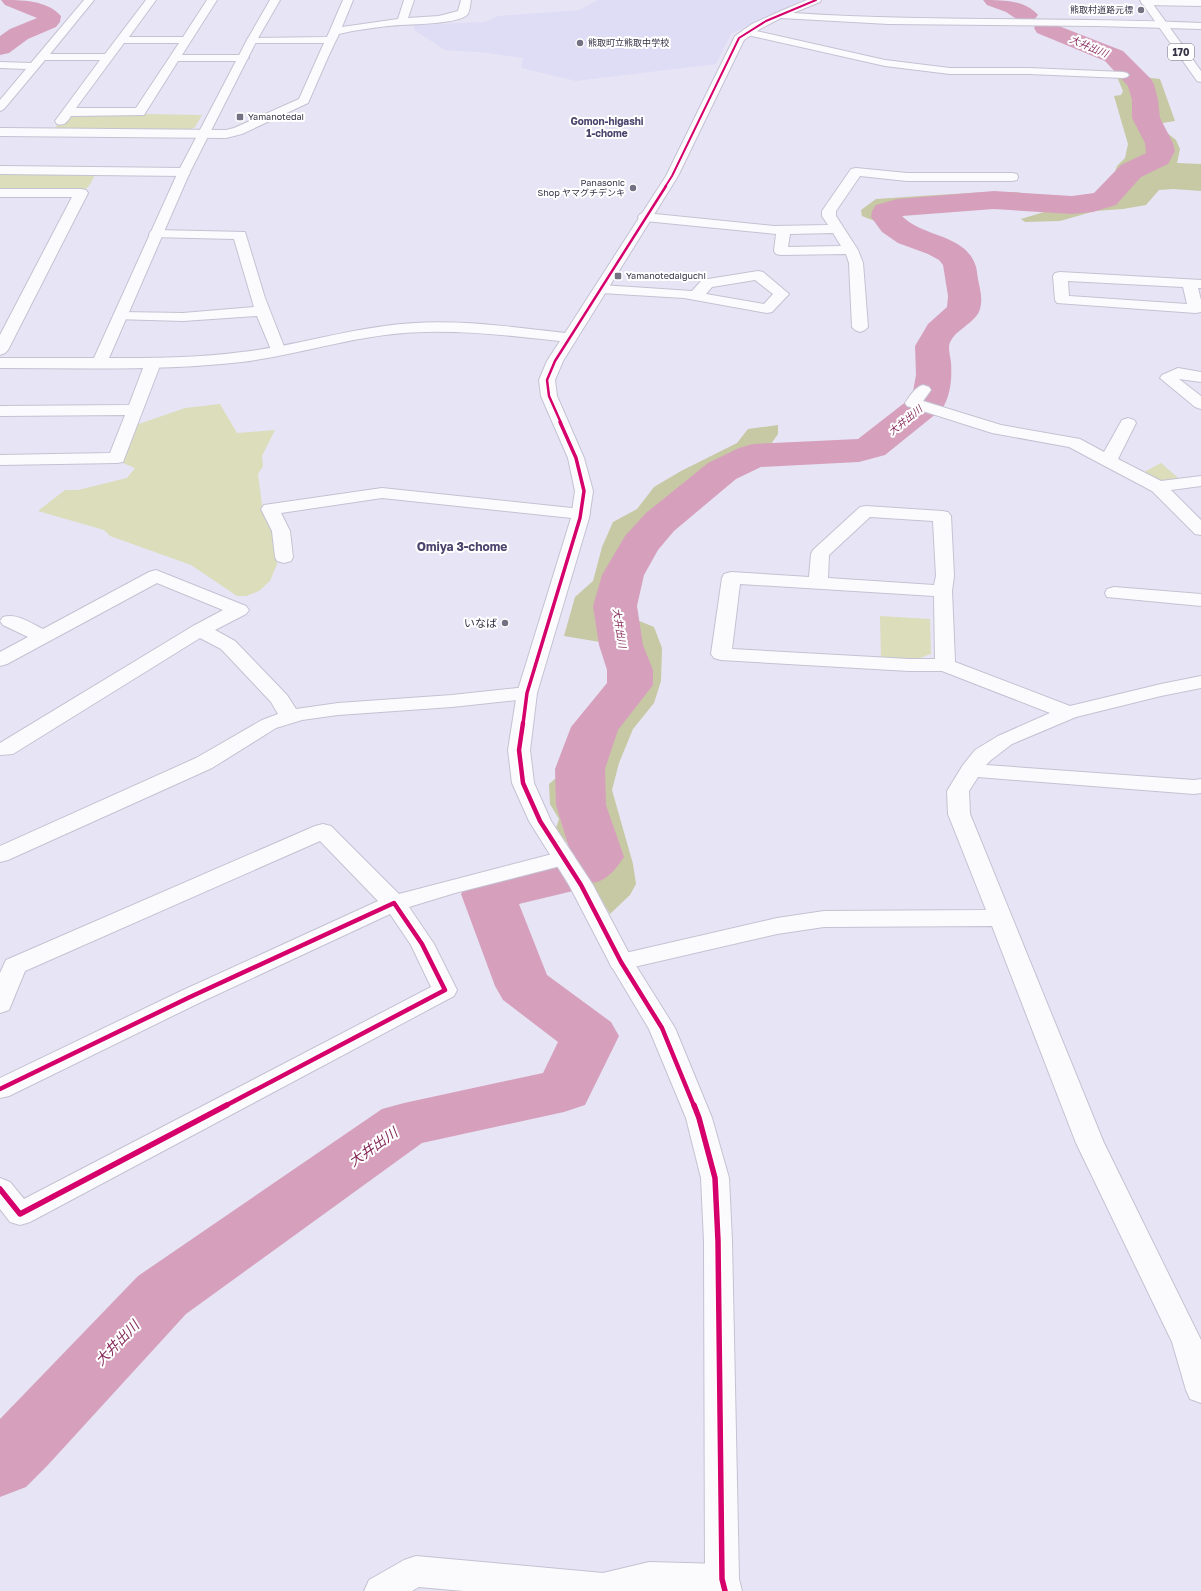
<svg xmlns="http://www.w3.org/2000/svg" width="1201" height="1591" font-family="'Golos Text','Noto Sans JP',sans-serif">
	<rect width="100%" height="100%" fill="#e7e5f5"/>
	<!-- built -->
	<path fill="#dfdcf6" d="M 598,0 L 802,0 L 731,34 L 716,64 L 576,81 L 521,68 L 523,58 L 488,53 L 445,50 L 414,30 L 414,25 L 485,22 L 498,16 L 579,10 Z"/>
	<!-- green -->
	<path fill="#dbddbb" d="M 67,112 L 140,112 L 145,114 L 202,115 L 195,127 L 185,132 L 52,132 Z
		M 0,170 L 96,170 C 94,179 89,188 81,193 L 0,193 Z
		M 220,404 L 237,433 L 275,430 L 262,456 L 263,466 L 258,474 L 262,505 L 273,528 L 277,564 L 270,581 L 259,591 L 246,596 L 237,596 L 191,565 L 110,536 L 104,530 L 38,511 L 65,490 L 78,490 L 127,478 L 135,468 L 123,463 L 136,425 L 185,408 Z
		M 1161,463 L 1184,483 L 1158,487 L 1140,478 L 1146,471 Z
		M 880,616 L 930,619 L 931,654 L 917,659 L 881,657 Z"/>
	<!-- forest -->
	<path fill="#c7c8a4" d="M 1123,75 L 1160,79 L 1175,121 L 1156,124 L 1176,140 L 1180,149 L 1177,163 L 1201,164 L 1201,191 L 1173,189 L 1159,190 L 1146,205 L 1123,209 L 1095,211 L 1060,221 L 1025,222 L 1021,219 L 1047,211 L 1055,205 L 1054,202 L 979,199 L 894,207 L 883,211 L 882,217 L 888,224 L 885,225 L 862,216 L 861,210 L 876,199 L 920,196 L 986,192 L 1015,192 L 1045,196 L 1087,196 L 1102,193 L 1111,183 L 1117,166 L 1125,158 L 1128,144 L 1114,96 L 1121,95 L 1123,91 L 1117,77 Z
		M 778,425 L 778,434 L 766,451 L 747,455 L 715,471 L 640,536 L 628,554 L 616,577 L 611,604 L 632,618 L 654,627 L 662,648 L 661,681 L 654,703 L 633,729 L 619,763 L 612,790 L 633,864 L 636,884 L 630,895 L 610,914 L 570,847 L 556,828 L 559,819 L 550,804 L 549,784 L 562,773 L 569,742 L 621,679 L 611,672 L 605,646 L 600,642 L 564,636 L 575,597 L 593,581 L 602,547 L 613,522 L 637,509 L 654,487 L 681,471 L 737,443 L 748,429 Z"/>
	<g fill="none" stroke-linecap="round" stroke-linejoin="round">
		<!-- river -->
		<path fill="#d6a0bd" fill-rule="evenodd" d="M 1,0 C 22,0 47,0 61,16 L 60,22 L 56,27 L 28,39 L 9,53 L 0,55 L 0,36 L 10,29 L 37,18 L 5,5 Z
			M 983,0 C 1003,0 1025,0 1038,15 L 1034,20 L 1026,22 L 1018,20 L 1006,12 L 987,5 Z
			M 1046,21 L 1123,51 L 1150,78 L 1154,84 L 1158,100 L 1160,118 L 1173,143 L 1175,151 L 1168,164 L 1141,177 L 1116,205 L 1093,212 L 1072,214 L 994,209 L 902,216 C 922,237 964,234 975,264 C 977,268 977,274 978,279 C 980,289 983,299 980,309 C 976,324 952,330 949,346 C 949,351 950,357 951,362 C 952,378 951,395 942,409 L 885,455 L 859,462 L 761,467 L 736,479 L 674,531 L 658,550 L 644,575 L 637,606 L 643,645 L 653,670 L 653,685 L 618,730 L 605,769 L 606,805 L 624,857 C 614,872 602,887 582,882 L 577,890 L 519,904 L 547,975 L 611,1022 L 619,1036 L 585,1105 L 564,1112 L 422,1143 L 186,1314 L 47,1466 L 26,1487 L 0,1497 L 0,1419 L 138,1276 L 382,1109 L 404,1103 L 543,1073 L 558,1042 L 503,1000 L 495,986 L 461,894 L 469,882 L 558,861 L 564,863 L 571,854 L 556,805 L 555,769 L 571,727 L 607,683 L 607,670 L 599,645 L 593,606 L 602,575 L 625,536 L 646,513 L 708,463 L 739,448 L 753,444 L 858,439 L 912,397 L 916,375 L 915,346 L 928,324 L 947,307 L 948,296 L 943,265 L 939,260 L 928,254 L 898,243 L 882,232 L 871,217 L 872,211 L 876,205 L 897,199 L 994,191 L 1072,196 L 1094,193 L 1121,165 L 1146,153 L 1145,143 L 1132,118 L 1132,100 L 1128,86 L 1105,61 L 1037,33 L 1034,28 L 1037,23 Z"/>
		<defs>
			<path id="street" d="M 84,0 L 94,0 L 50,54 L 105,54 L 146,0 L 156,0 L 129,37 L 183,37 L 207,0 L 217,0 L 182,55 L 243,55 L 249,58 L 243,61 L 178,61 L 144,115 L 71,116 C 67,122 65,126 57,124 L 55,121 L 100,60 L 45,60 L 4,109 L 0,111 L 0,100 L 26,69 L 0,68 L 0,62 L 31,63 ZM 124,43 L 179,43 L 136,108 L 76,108 Z
				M 343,0 L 353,0 L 342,27 L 398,19 L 404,0 L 414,0 L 408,18 L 439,16 L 458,11 L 461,0 L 471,0 C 470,4 470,12 467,15 C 456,25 404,24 388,26 C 372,28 355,30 339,34 L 329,55 L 308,103 L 242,134 L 226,138 L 0,136 L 0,128 L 226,130 L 234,128 L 299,99 L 324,43 L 252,43 L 248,42 L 247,40 L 248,38 L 327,37 Z
				M 1142,0 L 1201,0 L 1201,6 L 1146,5 L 1142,4 L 1141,2 Z
				M 747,29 L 885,60 L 950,68 L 1029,68 L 1123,72 L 1127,73 L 1129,75 L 1127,77 L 1123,78 L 1029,74 L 950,74 L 885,66 L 743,34 L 742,32 L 743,30 Z
				M 0,166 L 184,168 L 189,169 L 190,172 L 189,175 L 184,176 L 0,174 Z
				M 856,168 L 907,173 L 1012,173 L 1017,174 L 1018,177 L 1017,180 L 1012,181 L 907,181 L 860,176 L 836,211 L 836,216 L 858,250 L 863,263 L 868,327 L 865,330 L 860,332 L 855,330 L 852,327 L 849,263 L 846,254 L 781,255 L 776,254 L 774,251 L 776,234 L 645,221 L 640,220 L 638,217 L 640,214 L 645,213 L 774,226 L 828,225 L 822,216 L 822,211 L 851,169 ZM 833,233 L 841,246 L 788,247 L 790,234 Z
				M 0,189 L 81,189 L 86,190 L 88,193 L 8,350 L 5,353 L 0,355 L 0,335 L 72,197 L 0,197 Z
				M 156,230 L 245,232 L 265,298 L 285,349 L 282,352 L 277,354 L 272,352 L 257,316 L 183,321 L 115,319 L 113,316 L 115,313 L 120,312 L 183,313 L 254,307 L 234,239 L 151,237 L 149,234 L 151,231 Z
				M 758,271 L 763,272 L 789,294 L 772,312 L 767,313 L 684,298 L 601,293 L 596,292 L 594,289 L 596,286 L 601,285 L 692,291 L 702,280 ZM 755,280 L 773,294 L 764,304 L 706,294 L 712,287 Z
				M 1060,272 L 1201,280 L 1201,288 L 1198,288 L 1201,300 L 1201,312 L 1196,313 L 1057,303 L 1055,300 L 1053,276 L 1055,273 ZM 1068,281 L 1183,287 L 1187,304 L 1069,296 Z
				M 153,358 L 159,360 L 161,363 L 123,462 L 117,463 L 0,465 L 0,455 L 110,453 L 125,415 L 0,416 L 0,406 L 129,405 L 145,363 L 147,360 Z
				M 1178,368 L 1201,372 L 1201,382 L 1179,379 L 1201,396 L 1201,409 L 1195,407 L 1160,378 L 1162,375 Z
				M 923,385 L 929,387 L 931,390 L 923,401 L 1001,425 L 1080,439 L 1104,452 L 1122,420 L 1128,418 L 1134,420 L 1136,423 L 1118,459 L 1161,481 L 1201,476 L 1201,486 L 1171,490 L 1201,520 L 1201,535 L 1195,534 L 1152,491 L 1069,447 L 992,433 L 907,406 L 905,403 C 910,396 915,387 923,385 Z
				M 382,488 L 581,509 L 587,510 L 590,514 L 587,518 L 581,519 L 382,498 L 281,513 L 290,531 L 293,557 L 291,561 L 284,563 L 277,561 L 275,557 L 272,531 L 261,509 L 264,505 Z
				M 866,506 L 942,511 L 948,512 L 951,516 L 954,576 L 952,591 L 955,662 L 1070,706 L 1161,684 L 1201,676 L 1201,688 L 1161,696 L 1076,717 L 1012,744 L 991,760 L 986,765 L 1194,780 L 1201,779 L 1201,793 L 1194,794 L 978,777 L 969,791 L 970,814 L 1104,1143 L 1201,1340 L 1201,1403 L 1190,1399 L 1186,1390 L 1172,1342 L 1076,1143 L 992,926 L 824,927 L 777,934 L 621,970 L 612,968 L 609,962 L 612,956 L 621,954 L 777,918 L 824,911 L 986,910 L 948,814 L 947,791 L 963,765 L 975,750 L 998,736 L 1050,713 L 942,671 L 909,671 L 721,660 L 714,658 L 711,654 L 722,578 L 724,574 L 731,572 L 809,577 L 811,554 L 813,550 L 860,507 ZM 870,517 L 933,521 L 936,576 L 934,585 L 828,578 L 829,555 ZM 740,584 L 934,596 L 935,659 L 909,659 L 732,649 Z
				M 156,570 L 246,606 L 249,610 L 246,614 L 215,630 L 235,641 L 287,695 L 296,709 L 338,703 L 452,695 L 527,687 L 534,689 L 537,693 L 534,697 L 527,699 L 452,707 L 338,715 L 302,720 L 276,728 L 212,768 L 8,860 L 0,862 L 0,846 L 196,758 L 262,720 L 278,714 L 271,702 L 221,649 L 200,638 L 13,754 L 0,755 L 0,743 L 193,626 L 223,610 L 157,583 L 7,664 L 0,666 L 0,652 L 28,637 L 3,625 L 0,621 L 3,617 C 17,613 30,623 43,629 L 149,572 Z
				M 1114,587 L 1201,594 L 1201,606 L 1107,597 L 1105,593 L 1107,589 Z
				M 323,824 L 331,826 L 399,894 L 564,851 L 572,853 L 575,858 L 572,863 L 455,893 L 409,907 L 434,944 L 457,990 L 454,996 L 30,1222 L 20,1225 L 10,1222 L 0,1209 L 0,1178 L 10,1182 L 24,1199 L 431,987 L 411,945 L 390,914 L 199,1003 L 9,1096 L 0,1098 L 0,1078 L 181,991 L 378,901 L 320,841 L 25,971 L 9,1010 L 0,1013 L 0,973 L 6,960 L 315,826 Z
				M 416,1556 L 603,1573 L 649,1562 L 722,1564 L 734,1568 L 739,1579 L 734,1590 L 731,1591 L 464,1591 L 419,1587 L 412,1591 L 364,1591 L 369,1580 L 404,1560 Z"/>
			<path id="secondary" d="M 270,0 L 280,0 L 257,40 L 190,172 L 109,358 C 154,358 198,358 242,352 C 290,347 337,332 385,326 C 445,317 505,326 565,333 L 666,176 L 735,36 L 752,24 L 783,10 L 807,0 L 821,0 L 820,2 L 793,13 C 929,22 1065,17 1201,23 L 1201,29 L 1097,26 L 888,24 L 781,18 L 760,29 L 744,40 L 678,176 L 563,361 L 555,380 L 557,396 L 584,458 L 593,491 L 589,518 L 537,693 L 530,750 L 534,783 L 551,821 L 593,885 L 633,961 L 675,1028 L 712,1118 L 729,1178 L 732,1241 L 739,1579 L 742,1591 L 708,1591 L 705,1579 L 704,1241 L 701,1178 L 686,1118 L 649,1029 L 609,962 L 569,885 L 529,821 L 512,783 L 508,750 L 517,693 L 571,518 L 575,491 L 568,458 L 541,396 L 539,380 L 547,361 L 560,341 C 502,335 443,327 385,335 C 337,341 290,356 242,362 C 162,371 80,368 0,368 L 0,358 L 94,358 L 178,172 L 247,40 Z"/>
			<path id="highway" d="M 1140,0 L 1150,0 L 1201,71 L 1201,82 L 1197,81 Z"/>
		</defs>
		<!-- street casing -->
		<use href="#street" stroke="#c4c2d2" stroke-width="2"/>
		<!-- secondary casing -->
		<use href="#secondary" stroke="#c4c2d2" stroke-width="2"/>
		<!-- highway casing -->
		<use href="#highway" stroke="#c4c2d2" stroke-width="2"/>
		<!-- street -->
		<use href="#street" fill="#fbfbfe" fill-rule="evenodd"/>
		<!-- secondary -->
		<use href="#secondary" fill="#fbfbfe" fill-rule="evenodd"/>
		<!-- highway -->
		<use href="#highway" fill="#fbfbfe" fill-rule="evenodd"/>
		<defs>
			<path id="cycleway-far4" d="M 665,187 L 672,176 L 739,38 L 766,21 L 816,0"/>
			<path id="cycleway-far3" d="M 561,423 L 549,396 L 547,380 L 555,361 L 666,186"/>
			<path id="cycleway-far2" d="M 523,724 L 527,693 L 580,518 L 584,491 L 576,458 L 560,422"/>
			<path id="cycleway-far1" d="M 523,723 L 519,750 L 523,783 L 540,821 L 581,885 L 621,962 L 662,1028 L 694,1106
				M 0,1089 L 190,997 L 394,903 L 422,944 L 445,990 L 225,1106"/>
			<path id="cycleway" d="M 694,1105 L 699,1118 L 715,1178 L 718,1241 L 722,1579 L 725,1591
				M 0,1189 L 20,1214 L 227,1105"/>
		</defs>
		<!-- cycleway-far4 casing -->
		<use href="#cycleway-far4" stroke="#fff" stroke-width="3.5"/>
		<!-- cycleway-far3 casing -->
		<use href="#cycleway-far3" stroke="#fff" stroke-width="4"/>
		<!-- cycleway-far2 casing -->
		<use href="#cycleway-far2" stroke="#fff" stroke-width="5.5"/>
		<!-- cycleway-far1 casing -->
		<use href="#cycleway-far1" stroke="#fff" stroke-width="7"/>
		<!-- cycleway casing -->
		<use href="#cycleway" stroke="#fff" stroke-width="8"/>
		<!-- cycleway-far4 -->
		<use href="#cycleway-far4" stroke="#d6006c" stroke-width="2"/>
		<!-- cycleway-far3 -->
		<use href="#cycleway-far3" stroke="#d6006c" stroke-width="2.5"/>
		<!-- cycleway-far2 -->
		<use href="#cycleway-far2" stroke="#d6006c" stroke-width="3.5"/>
		<!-- cycleway-far1 -->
		<use href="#cycleway-far1" stroke="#d6006c" stroke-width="4.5"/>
		<!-- cycleway -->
		<use href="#cycleway" stroke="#d6006c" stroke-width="5.5"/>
	</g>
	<!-- markers -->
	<g fill="#747183" stroke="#fff" stroke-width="1.5">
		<circle cx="1141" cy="10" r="4"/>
		<circle cx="580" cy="43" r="4"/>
		<rect x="236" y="113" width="8" height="8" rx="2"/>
		<circle cx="633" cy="188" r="4"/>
		<rect x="614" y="272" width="8" height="8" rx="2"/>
		<circle cx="505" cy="623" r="4"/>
	</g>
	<g text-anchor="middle" stroke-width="4" stroke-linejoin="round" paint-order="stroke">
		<!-- far-poi labels -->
		<g font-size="9" fill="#363346" stroke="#fff" text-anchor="start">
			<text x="1133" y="13" text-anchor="end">熊取村道路元標</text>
			<text x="588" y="46">熊取町立熊取中学校</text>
			<text x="248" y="120">Yamanotedai</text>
			<text x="625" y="186" text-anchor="end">Panasonic<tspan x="625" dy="10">Shop ヤマグチデンキ</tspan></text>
			<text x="626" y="279">Yamanotedaiguchi</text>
		</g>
		<!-- far-water labels -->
		<g font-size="10" font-style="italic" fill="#862c5b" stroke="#fff">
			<text transform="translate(1089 46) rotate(23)" y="4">大井出川</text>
			<text transform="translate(905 420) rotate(-39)" y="4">大井出川</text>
			<text transform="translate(620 628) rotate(81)" y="4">大井出川</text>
		</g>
		<!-- shield labels -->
		<rect fill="#fff" stroke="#72707e" stroke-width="1" x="1168" y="44" width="26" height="16" rx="3"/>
		<g font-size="10" font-weight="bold" fill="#363346">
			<text x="1181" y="56">170</text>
		</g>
		<!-- far-neighbourhood labels -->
		<g font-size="10" font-weight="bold" fill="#4c446d" stroke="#fff">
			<text x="607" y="125">Gomon-higashi<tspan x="607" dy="12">1-chome</tspan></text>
		</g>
		<!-- poi labels -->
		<g font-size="11" fill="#363346" stroke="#fff" text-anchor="end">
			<text x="497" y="627">いなば</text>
		</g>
		<!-- neighbourhood labels -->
		<g font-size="12" font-weight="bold" fill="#4c446d" stroke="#fff">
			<text x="462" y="551">Omiya 3-chome</text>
		</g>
		<!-- near-water labels -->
		<g font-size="14" font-style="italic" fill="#862c5b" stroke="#fff">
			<text transform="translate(373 1147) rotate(-35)" y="5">大井出川</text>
			<text transform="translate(117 1343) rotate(-46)" y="5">大井出川</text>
		</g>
	</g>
</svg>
